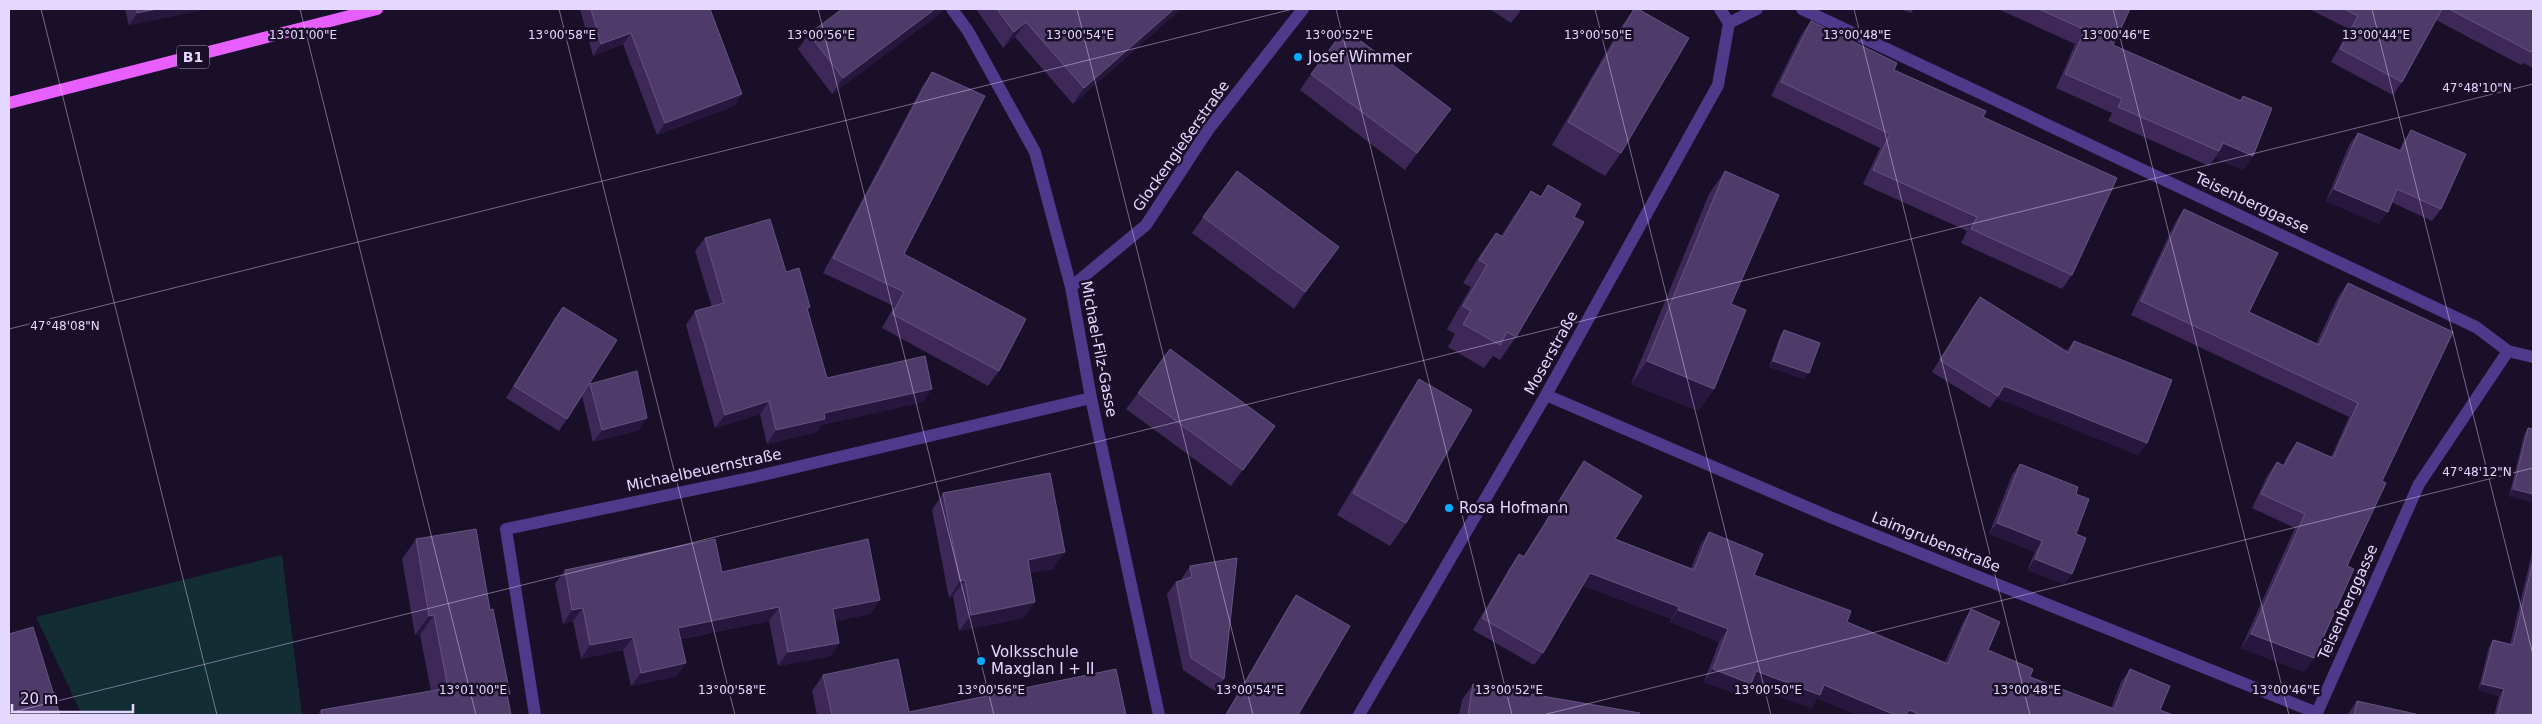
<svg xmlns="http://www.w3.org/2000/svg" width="2542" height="724" font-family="'DejaVu Sans',sans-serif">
	<rect width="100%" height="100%" fill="#1a0f29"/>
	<!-- green -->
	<path fill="#122d34" d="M 282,555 L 302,715 L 82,715 L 36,617 Z"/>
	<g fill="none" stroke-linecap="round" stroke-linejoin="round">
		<!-- minor -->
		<path stroke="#4e398a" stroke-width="12" d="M 952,9 L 968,31 L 1035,152 L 1071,287 L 1091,398 L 1159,715
			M 1720,9 L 1729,23
			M 1802,9 L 2476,327 L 2508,351 L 2533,357
			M 1071,287 L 1146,225 L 1208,130 L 1303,9
			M 1546,395 L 1830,517 L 2317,713
			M 535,715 L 506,529 L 754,477 L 1091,398
			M 1359,715 L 1546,395 L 1718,85 L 1729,23 L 1757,9
			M 2316,715 L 2419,484 L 2508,351"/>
		<!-- primary -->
		<path stroke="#e75fff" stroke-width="12" d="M 9,103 L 377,9"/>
	</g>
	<!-- wall -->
	<path fill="#3d2858" d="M 125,9 L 207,9 L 129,25 Z
		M 580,9 L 710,9 L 742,94 L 734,106 L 657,135 L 623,44 L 593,56 Z
		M 976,9 L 1181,9 L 1073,104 L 1015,37 L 1003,48 Z
		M 1490,9 L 1522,9 L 1511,23 Z
		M 1634,9 L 1621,153 L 1605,176 L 1552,145 L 1619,30 Z
		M 1901,9 L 1914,9 L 1911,13 Z
		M 1998,9 L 2130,9 L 2113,45 L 2240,100 L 2243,96 L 2253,156 L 2243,170 L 2215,158 L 2209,166 L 2108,121 L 2112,113 L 2056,88 L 2075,44 Z
		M 2309,9 L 2533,9 L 2533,68 L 2523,63 L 2521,65 L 2436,20 L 2402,82 L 2393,95 L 2331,62 L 2349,29 Z
		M 944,10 L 832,94 L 798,49 L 809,34 Z
		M 1811,21 L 1894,70 L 1983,117 L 2072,275 L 2062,289 L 1961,243 L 1967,231 L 1863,184 L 1880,148 L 1771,96 L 1801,35 Z
		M 932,72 L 904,254 L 999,371 L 988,386 L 882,328 L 894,306 L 823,273 L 922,87 Z
		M 1311,74 L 1439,125 L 1405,170 L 1300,90 Z
		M 2411,130 L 2441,209 L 2432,221 L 2391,202 L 2379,224 L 2326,201 L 2349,145 L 2358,133 L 2399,151 L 2403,142 Z
		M 1725,171 L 1731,304 L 1714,389 L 1698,411 L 1631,384 L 1709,194 Z
		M 1548,185 L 1574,217 L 1516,337 L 1500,360 L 1493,356 L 1484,368 L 1448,347 L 1455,334 L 1447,329 L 1471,287 L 1463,283 L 1480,255 L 1496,233 L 1501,236 L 1515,214 L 1531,191 L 1540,197 Z
		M 2184,209 L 2249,312 L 2316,344 L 2338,297 L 2348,283 L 2382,481 L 2347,566 L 2314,658 L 2304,672 L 2241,648 L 2295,528 L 2252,508 L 2267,476 L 2277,462 L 2283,465 L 2287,456 L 2297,442 L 2331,457 L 2349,417 L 2131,315 L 2175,223 Z
		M 1203,217 L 1339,247 L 1294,309 L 1192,233 Z
		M 705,238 L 786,272 L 810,307 L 807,311 L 827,378 L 923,402 L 821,425 L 816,432 L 767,444 L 760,414 L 715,428 L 686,325 L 695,311 L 712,307 L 695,251 Z
		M 1980,297 L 2066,351 L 2074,341 L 2147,443 L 2138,455 L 1997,398 L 1990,408 L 1932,372 L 1971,309 Z
		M 563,307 L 583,395 L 590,384 L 639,430 L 593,442 L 582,396 L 559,431 L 506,398 L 554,319 Z
		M 1784,330 L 1804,379 L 1769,367 L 1780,336 Z
		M 1419,379 L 1406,523 L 1390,546 L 1337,515 L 1404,402 Z
		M 1138,393 L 1275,426 L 1231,486 L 1126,409 Z
		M 2528,428 L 2533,429 L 2533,502 L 2509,496 L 2524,435 Z
		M 1584,461 L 1615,539 L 1691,568 L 1701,544 L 1709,532 L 1754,575 L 1847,622 L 1945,662 L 1963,622 L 1971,609 L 1988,650 L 2030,677 L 2111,708 L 2121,682 L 2130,669 L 2160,710 L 1817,699 L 1811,708 L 1750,685 L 1742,696 L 1704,682 L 1719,642 L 1670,622 L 1671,619 L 1582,585 L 1543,653 L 1534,665 L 1473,630 L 1510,567 L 1519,554 L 1523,557 L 1576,473 Z
		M 2020,464 L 2076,494 L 2076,534 L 2072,574 L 2064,584 L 2027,570 L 2035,552 L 1989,534 L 2012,475 Z
		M 943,493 L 1053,569 L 1030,573 L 1035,602 L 1023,618 L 959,631 L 953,596 L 949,598 L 932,510 Z
		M 416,539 L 490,610 L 511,715 L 318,715 L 321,710 L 431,691 L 420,635 L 415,635 L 402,559 Z
		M 2533,549 L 2533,715 L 2494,715 L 2499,696 L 2478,690 L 2489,647 L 2493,640 L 2510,644 Z
		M 1190,566 L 1224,679 L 1215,691 L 1183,670 L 1167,594 L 1176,582 L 1182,580 L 1182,578 Z
		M 565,570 L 722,572 L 880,600 L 870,614 L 835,621 L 839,643 L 830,656 L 778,666 L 769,621 L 681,639 L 677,676 L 631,686 L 623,650 L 581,659 L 573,621 L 563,624 L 555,584 Z
		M 1296,595 L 1298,715 L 1225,715 L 1288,607 Z
		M 823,675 L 909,712 L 1126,715 L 817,715 L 812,691 Z
		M 1473,684 L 1639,715 L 1459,715 L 1462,700 Z
		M 2357,701 L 2420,715 L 2347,715 Z"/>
	<!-- shaded-wall -->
	<path fill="#27163d" d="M 157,9 L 207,9 L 129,25 L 137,13 Z
		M 935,9 L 945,9 L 832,94 L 843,78 Z
		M 1174,9 L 1181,9 L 1073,104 L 1084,88 Z
		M 1026,22 L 1015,37 L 1003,48 L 1014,32 Z
		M 631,33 L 623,44 L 593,56 L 601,44 Z
		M 742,94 L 734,106 L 657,135 L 665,123 Z
		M 1451,109 L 1439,125 L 1405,170 L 1417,153 Z
		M 2223,143 L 2253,156 L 2243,170 L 2215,158 L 2219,151 Z
		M 2334,189 L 2388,212 L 2379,224 L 2326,201 Z
		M 1339,247 L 1327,263 L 1294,309 L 1305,292 Z
		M 1647,361 L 1714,389 L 1698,411 L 1631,384 Z
		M 1773,361 L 1809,373 L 1804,379 L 1769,367 Z
		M 2004,386 L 2147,443 L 2138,455 L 1997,398 Z
		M 932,389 L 923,402 L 821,425 L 816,432 L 767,444 L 776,430 L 824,413 Z
		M 769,401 L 760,414 L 715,428 L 725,415 Z
		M 647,418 L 639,430 L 593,442 L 602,430 Z
		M 2513,489 L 2533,494 L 2533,502 L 2509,496 Z
		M 1997,523 L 2042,541 L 2035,552 L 1989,534 Z
		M 1065,552 L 1053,569 L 1016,576 L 1028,560 Z
		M 2035,559 L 2072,574 L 2064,584 L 2027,570 Z
		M 1590,573 L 1679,607 L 1671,619 L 1581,585 Z
		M 965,580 L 953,596 L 949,598 L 960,581 Z
		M 880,600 L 870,614 L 824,623 L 833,609 Z
		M 1035,602 L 1023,618 L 959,631 L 971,615 Z
		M 779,607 L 769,621 L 668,641 L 678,628 Z
		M 583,608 L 573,621 L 563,624 L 572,610 Z
		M 1678,610 L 1728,629 L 1719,642 L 1670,622 Z
		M 434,615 L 420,635 L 415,635 L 429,616 Z
		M 2251,634 L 2314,658 L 2304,672 L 2241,648 Z
		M 633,637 L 623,650 L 581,659 L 590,645 Z
		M 839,643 L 830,656 L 778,666 L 788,652 Z
		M 686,663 L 677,676 L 631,686 L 641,673 Z
		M 1713,669 L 1756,671 L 1824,685 L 1895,715 L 1857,715 L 1817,699 L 1811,708 L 1750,685 L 1742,696 L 1704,682 Z
		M 2482,684 L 2504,689 L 2499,696 L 2478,690 Z
		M 1909,710 L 1921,715 L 1905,715 Z"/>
	<!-- building -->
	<path fill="#4f3b6a" stroke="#665481" d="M 136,9 L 157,9 L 137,13 Z
		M 591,9 L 710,9 L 742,94 L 665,123 L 631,33 L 601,44 Z
		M 842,9 L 935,9 L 843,78 L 809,34 Z
		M 997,9 L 1174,9 L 1084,88 L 1026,22 L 1014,32 Z
		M 1634,9 L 1638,9 L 1689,38 L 1621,153 L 1568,122 Z
		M 2039,9 L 2130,9 L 2113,45 L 2241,101 L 2243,96 L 2272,108 L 2253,156 L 2223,143 L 2219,151 L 2118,107 L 2122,99 L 2065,74 L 2085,30 Z
		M 2344,9 L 2442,9 L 2402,82 L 2340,49 L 2358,16 Z
		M 2449,9 L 2533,9 L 2533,51 L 2532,50 L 2531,52 Z
		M 1811,21 L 1897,63 L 1894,70 L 1986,111 L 1983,117 L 2117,178 L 2072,275 L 1971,229 L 1977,217 L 1873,170 L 1890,134 L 1781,82 Z
		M 1345,29 L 1451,109 L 1417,153 L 1311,74 Z
		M 932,72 L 985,96 L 904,254 L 1026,319 L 999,371 L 892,314 L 904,292 L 833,258 Z
		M 2411,130 L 2466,154 L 2441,209 L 2397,189 L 2388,212 L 2334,189 L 2358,133 L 2401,151 Z
		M 1237,171 L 1339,247 L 1305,292 L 1203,217 Z
		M 1725,171 L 1779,195 L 1731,304 L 1746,310 L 1714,389 L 1647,361 Z
		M 1548,185 L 1581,204 L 1574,217 L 1584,222 L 1516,337 L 1507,332 L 1500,345 L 1463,324 L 1471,311 L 1463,306 L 1487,265 L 1479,260 L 1496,233 L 1503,237 L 1531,191 L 1541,197 Z
		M 2184,209 L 2278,253 L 2249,312 L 2319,345 L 2348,283 L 2453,332 L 2382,481 L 2386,483 L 2347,566 L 2354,569 L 2314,658 L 2251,634 L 2305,514 L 2261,494 L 2277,462 L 2284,466 L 2297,442 L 2333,458 L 2358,403 L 2141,301 Z
		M 770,219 L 786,272 L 799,268 L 810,307 L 807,308 L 827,378 L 925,356 L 932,389 L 824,413 L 825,419 L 776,430 L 769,401 L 725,415 L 695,311 L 724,303 L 705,238 Z
		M 1980,297 L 2069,353 L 2074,341 L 2172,380 L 2147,443 L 2004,386 L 1998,396 L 1940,360 Z
		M 563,307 L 617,340 L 567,419 L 514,386 Z
		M 1784,330 L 1820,343 L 1809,373 L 1773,361 Z
		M 1170,349 L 1275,426 L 1243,470 L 1138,393 Z
		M 637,371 L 647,418 L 602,430 L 590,384 Z
		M 1419,379 L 1472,410 L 1406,523 L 1353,493 Z
		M 2528,428 L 2533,429 L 2533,494 L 2513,489 Z
		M 1584,461 L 1642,496 L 1615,539 L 1694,570 L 1709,532 L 1763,554 L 1754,575 L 1851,611 L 1847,622 L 1948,664 L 1971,609 L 2000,622 L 1988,650 L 2033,669 L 2030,677 L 2114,709 L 2130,669 L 2170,686 L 2160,710 L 2173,715 L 1921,715 L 1909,710 L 1906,715 L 1895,715 L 1824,685 L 1820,695 L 1756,671 L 1751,684 L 1713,669 L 1728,629 L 1678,610 L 1679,607 L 1590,573 L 1543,653 L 1482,618 L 1519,554 L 1524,557 Z
		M 2020,464 L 2078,487 L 2076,494 L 2089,499 L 2076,534 L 2086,538 L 2072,574 L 2035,559 L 2042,541 L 1997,523 Z
		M 1050,473 L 1065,552 L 1028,560 L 1035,602 L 971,615 L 965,580 L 960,581 L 943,493 Z
		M 476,529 L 490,610 L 493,609 L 510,694 L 507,694 L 511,715 L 322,715 L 321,710 L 448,688 L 434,615 L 429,616 L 416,539 Z
		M 715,539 L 722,572 L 868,539 L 880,600 L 833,609 L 839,643 L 788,652 L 779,607 L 678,628 L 686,663 L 641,673 L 633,637 L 590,645 L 583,608 L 572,610 L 565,570 Z
		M 1237,558 L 1224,679 L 1191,658 L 1176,582 L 1192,577 L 1190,566 Z
		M 2533,561 L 2533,715 L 2497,715 L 2504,689 L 2482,684 L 2493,640 L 2513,645 Z
		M 1296,595 L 1350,626 L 1298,715 L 1226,715 Z
		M 33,627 L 60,715 L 9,715 L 9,634 Z
		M 898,659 L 909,712 L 1116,669 L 1126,715 L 832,715 L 823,675 Z
		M 1473,684 L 1640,713 L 1639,715 L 1468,715 Z
		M 2357,701 L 2420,715 L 2354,715 Z"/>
	<!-- ticks -->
	<path fill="none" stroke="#e5d8ff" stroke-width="1" stroke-opacity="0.45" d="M 41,9 L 217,715M 300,9 L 476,715M 559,9 L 735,715M 818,9 L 994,715M 1077,9 L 1253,715M 1336,9 L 1512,715M 1595,9 L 1771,715M 1854,9 L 2030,715M 2113,9 L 2289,715M 2372,9 L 2533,655M 9,329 L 1293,9M 9,713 L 2533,84M 1543,715 L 2533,468"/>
	<!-- markers -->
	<g fill="#04adff" stroke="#1a0f29" stroke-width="2">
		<circle cx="1298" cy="57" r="5"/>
		<circle cx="1449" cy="508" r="5"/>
		<circle cx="981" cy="661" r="5"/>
	</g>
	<g text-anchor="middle" stroke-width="5" stroke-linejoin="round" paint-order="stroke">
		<!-- shield labels -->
		<rect fill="#1a0f29" stroke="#a89cbf" stroke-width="1" x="177" y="45.5" width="32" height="23" rx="4"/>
		<g font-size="14" font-weight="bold" fill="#e5d8ff">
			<text x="193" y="62">B1</text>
		</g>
		<!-- poi labels -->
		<g font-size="15" fill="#e5d8ff" stroke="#1a0f29" text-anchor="start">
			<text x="1308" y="62">Josef Wimmer</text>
			<text x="1459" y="513">Rosa Hofmann</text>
			<text x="991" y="657">Volksschule<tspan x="991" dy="17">Maxglan I + II</tspan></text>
		</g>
		<!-- street labels -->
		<g font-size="15" fill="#e5d8ff" stroke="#1a0f29">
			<text transform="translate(1181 146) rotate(-55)" y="5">Glockengießerstraße</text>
			<text transform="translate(2252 203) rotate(25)" y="5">Teisenberggasse</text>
			<text transform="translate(1099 349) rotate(79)" y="5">Michael-Filz-Gasse</text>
			<text transform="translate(1551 353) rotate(-61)" y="5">Moserstraße</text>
			<text transform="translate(704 470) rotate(-12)" y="5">Michaelbeuernstraße</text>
			<text transform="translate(1936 542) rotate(22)" y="5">Laimgrubenstraße</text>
			<text transform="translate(2348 602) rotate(-66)" y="5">Teisenberggasse</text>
		</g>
	</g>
	<g font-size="12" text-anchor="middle" fill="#e5d8ff" stroke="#1a0f29" stroke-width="5" stroke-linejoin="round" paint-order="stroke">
		<text x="821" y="39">13°00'56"E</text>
		<text x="1080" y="39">13°00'54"E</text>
		<text x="1598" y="39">13°00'50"E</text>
		<text x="1857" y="39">13°00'48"E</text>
		<text x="2376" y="39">13°00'44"E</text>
		<text x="303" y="39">13°01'00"E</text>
		<text x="562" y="39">13°00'58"E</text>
		<text x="1339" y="39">13°00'52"E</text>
		<text x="2116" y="39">13°00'46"E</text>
		<text x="2477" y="92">47°48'10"N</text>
		<text x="65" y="330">47°48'08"N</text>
		<text x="2477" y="476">47°48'12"N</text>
		<text x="473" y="694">13°01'00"E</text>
		<text x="732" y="694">13°00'58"E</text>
		<text x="991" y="694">13°00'56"E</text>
		<text x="1250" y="694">13°00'54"E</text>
		<text x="1509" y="694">13°00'52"E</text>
		<text x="1768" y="694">13°00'50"E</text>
		<text x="2027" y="694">13°00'48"E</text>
		<text x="2286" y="694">13°00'46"E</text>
	</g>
	<!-- border -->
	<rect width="2542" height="724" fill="none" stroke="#e5d8ff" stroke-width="20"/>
	<!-- scale -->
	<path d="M12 704v8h121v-8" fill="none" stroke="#e5d8ff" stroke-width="2.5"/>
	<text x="20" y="704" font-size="15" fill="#e5d8ff" stroke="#1a0f29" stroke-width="4" paint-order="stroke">20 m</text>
</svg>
